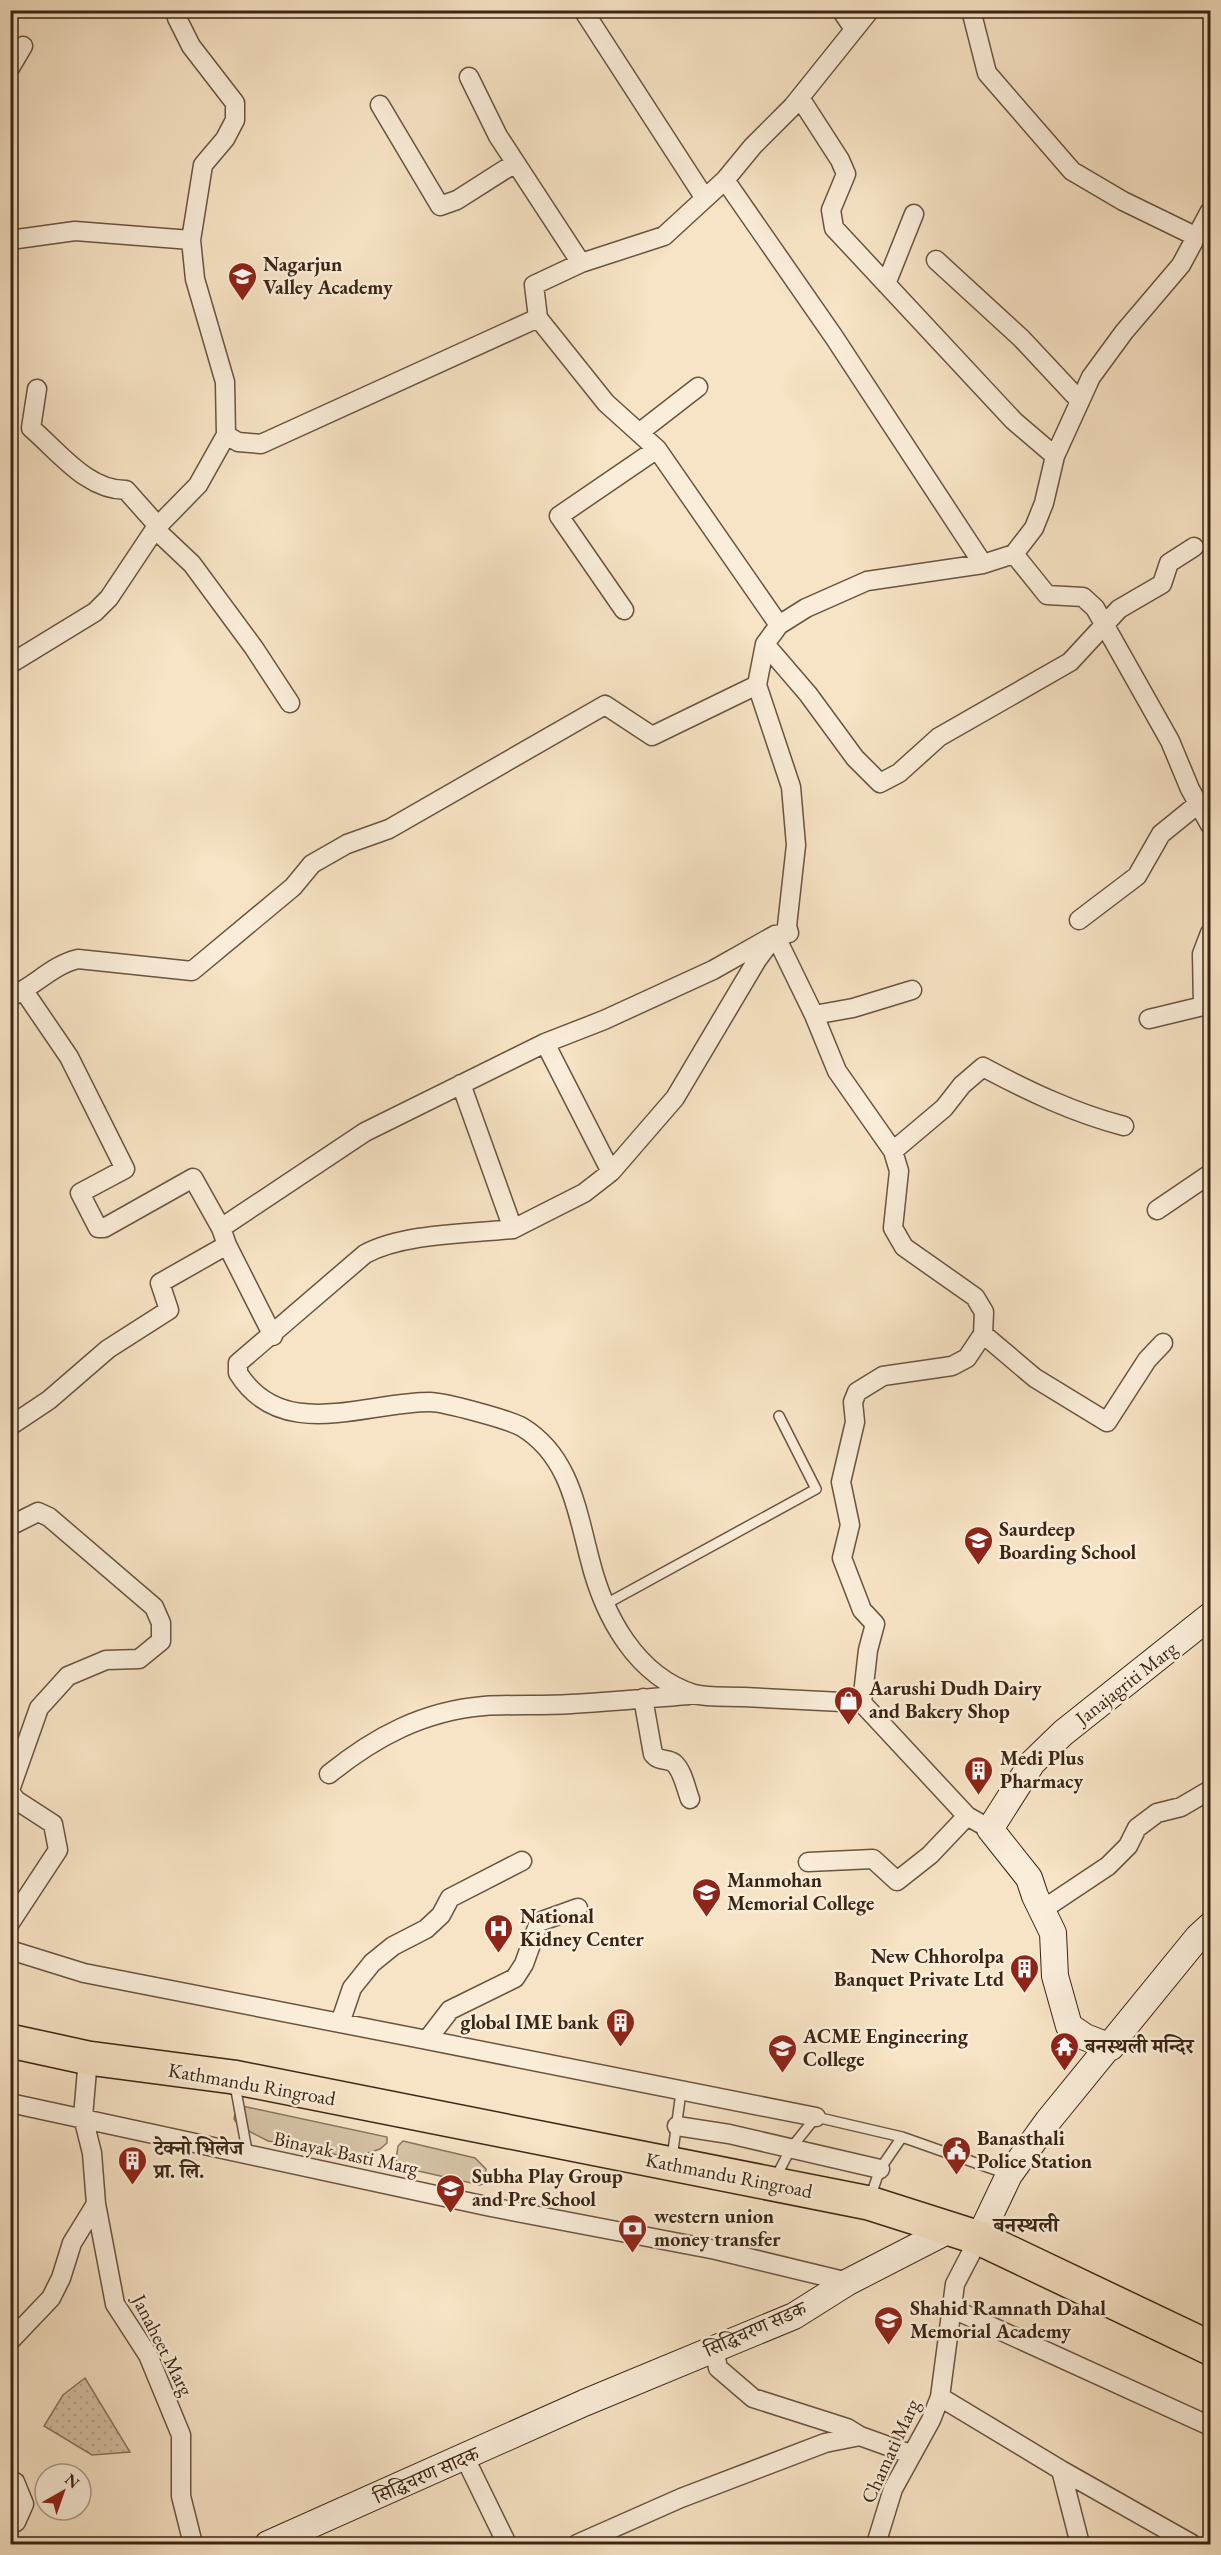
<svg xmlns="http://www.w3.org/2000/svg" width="1221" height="2555" font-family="'EB Garamond','Noto Serif Devanagari',serif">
	<defs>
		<pattern id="park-dots" width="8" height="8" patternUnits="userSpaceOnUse" patternTransform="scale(1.5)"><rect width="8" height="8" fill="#d7c3a7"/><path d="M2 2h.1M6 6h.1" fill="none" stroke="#b9a78f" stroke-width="1.8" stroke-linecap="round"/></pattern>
	</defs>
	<rect width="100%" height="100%" fill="#f7e3c5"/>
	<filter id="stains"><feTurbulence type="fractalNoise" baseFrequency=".00333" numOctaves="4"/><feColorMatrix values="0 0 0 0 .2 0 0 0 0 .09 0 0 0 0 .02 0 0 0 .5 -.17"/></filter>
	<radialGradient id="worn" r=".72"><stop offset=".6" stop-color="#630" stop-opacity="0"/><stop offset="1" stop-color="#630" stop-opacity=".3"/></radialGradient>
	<!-- grass -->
	<path fill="#d7c3a7" stroke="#89745e" stroke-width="1.5" d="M 242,2106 L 387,2137 L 387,2143 L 380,2149 L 353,2158 L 268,2141 L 239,2126 L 234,2119 L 236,2108 Z
		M 403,2141 L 475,2158 L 486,2169 L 485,2183 L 480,2185 L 401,2167 L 396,2160 L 398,2146 Z"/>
	<!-- park -->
	<path fill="url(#park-dots)" stroke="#89745e" stroke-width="1.5" d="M 85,2378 L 130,2452 L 92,2455 L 44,2426 L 63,2395 Z"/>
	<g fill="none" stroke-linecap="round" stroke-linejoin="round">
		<defs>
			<path id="lane" d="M 606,1604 L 816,1489 L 779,1416
				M 235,2085 L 248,2156
				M 672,2158 L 681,2092
				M 775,2179 L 791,2148 L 816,2117 L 902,2137 L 1007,2174
				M 870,2198 L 880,2169 L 902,2137"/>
			<path id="street" d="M 583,10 L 704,197
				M 841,10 L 854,29
				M 971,10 L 987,73 L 1072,171 L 1123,201 L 1197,237
				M 10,68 L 23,46
				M 469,77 L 498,136 L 581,263
				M 800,98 L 840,160 L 846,174 L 831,210 L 834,228 L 1014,421 L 1055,456
				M 380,105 L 440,206 L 457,200 L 515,163
				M 725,180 L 834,337 L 983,564
				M 10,240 L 75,231 L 191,240
				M 936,260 L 1021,338 L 1080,401
				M 886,284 L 914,214
				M 37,389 L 31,428 C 60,453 87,490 126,490 L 158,526
				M 640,432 L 698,387
				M 226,435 L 238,442 L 261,444 L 538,318
				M 155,529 L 192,564 L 254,648 L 290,703
				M 1014,554 L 1047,595 L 1083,597 L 1095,608 L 1170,741 L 1190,789 L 1210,825
				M 624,610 L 559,516 L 657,449
				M 779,625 L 657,449 L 606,403 L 538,318 L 534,285 L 581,263 L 664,236 L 725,180 L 753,146 L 793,106 L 870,10
				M 765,644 L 808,694 L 855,758 L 880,783 L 899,773 L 939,737 L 1070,662 L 1119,609 L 1162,584 L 1169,563 L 1194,547
				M 10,664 L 95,612 L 109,598 L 155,529 L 198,485 L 226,435 L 225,382 L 195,279 L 191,240 L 203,165 L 225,139 L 235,120 L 235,103 L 191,46 L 177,18 L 178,10
				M 1079,920 L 1137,876 L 1161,834 L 1198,804
				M 24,991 L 69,1057 L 125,1169 L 80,1193 L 98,1228 L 104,1228 L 193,1178 L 221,1228
				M 10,997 C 34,987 52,965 78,959 L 192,971 L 293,887 L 312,864 L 347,844 L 389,829 L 605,705 L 652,736 L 757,685
				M 814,1015 L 775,935 L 789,933 L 787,926 L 796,845 L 791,787 L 757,685 L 765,644 L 779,625 L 806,608 L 867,581 L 983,564 L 1014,554 L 1034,528 L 1044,503 L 1055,456 L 1091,377 L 1124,332 L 1181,265 L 1210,211
				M 1149,1019 L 1203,1006 L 1202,954 L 1210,933
				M 461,1084 L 513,1229 L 584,1193 L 611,1172 L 545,1043
				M 893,1151 L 944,1108 L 962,1085 L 983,1067 C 1028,1091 1074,1113 1124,1126
				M 611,1172 L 675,1098 L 757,960 L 771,941
				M 1157,1210 L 1210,1174
				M 513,1229 C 467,1234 405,1233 365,1254 L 238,1363 L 238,1373 C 282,1443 365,1402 430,1402 C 444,1402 510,1420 522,1427 C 570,1456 577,1511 590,1560 C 604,1616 636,1676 694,1694 C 709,1698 728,1696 744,1697 C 783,1699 822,1701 862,1703 L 967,1816 L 990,1829
				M 227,1245 L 273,1336
				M 983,1334 L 1035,1378 L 1107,1422 L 1147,1360 L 1163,1343
				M 10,1426 L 49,1400 L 108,1349 L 169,1310 L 160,1283 L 227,1245 L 221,1228 L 365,1132 L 545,1043 L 604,1020 L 713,970 L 775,935
				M 10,1526 L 38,1512 L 49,1517 L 154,1607 L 161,1623 L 161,1641 L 139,1659 L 106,1660 L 68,1676 L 39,1708 L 10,1790
				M 643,1698 L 653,1754 C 659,1762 667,1758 674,1763 C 683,1771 686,1789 690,1799
				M 862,1703 L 868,1650 L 875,1624 L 862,1610 L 842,1558 L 850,1525 L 841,1482 L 855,1422 L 853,1402 L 857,1392 L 883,1376 L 952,1366 L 967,1358 L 983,1334 L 984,1312 L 975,1297 L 904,1247 L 893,1228 L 899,1171 L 893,1151 L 837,1071 L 814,1015 L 853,1008 L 912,990
				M 329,1774 C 375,1737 423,1711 484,1706 C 513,1704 542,1706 571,1704 C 610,1702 649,1698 689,1695
				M 10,1792 L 16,1800 L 53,1824 L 58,1850 L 10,1923
				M 808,1862 L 873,1859 L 897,1881 L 930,1855 L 967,1816
				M 1042,1910 L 1108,1866 L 1128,1846 L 1137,1828 L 1157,1813 L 1181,1807 L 1210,1790
				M 10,1950 L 84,1973 L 427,2040 L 450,2010 L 515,1978 L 524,1964 L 539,1922 L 578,1908
				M 340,2023 L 352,1988 L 372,1963 L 393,1946 L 426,1929 L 441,1915 L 450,1898 L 522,1861
				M 427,2040 L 816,2117
				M 88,2058 L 83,2117 L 92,2153 L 96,2204 L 115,2304 L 148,2355 L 181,2435 L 181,2496 L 193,2544
				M 10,2103 L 491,2207 L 716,2250 L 848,2282
				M 677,2126 L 729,2134 L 880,2169
				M 951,2308 L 1210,2426
				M 10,2341 L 51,2298 L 61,2278 L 72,2243 L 96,2204
				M 714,2348 L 718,2368 L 753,2398 L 847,2428 L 860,2436
				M 940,2397 L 1061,2470 L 1192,2544
				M 465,2458 L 507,2544
				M 1061,2470 L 1080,2544
				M 10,2480 L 15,2482 L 24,2504 L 16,2522 L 10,2525
				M 577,2544 L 681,2498 L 825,2443 L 860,2436 L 910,2454
				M 876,2544 L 893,2489 L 931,2420 L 940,2397 L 955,2284 L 979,2238"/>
			<path id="secondary" d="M 1111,2047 L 1085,2037 L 1069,2026 L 1055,1976 L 1053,1933 L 1035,1896 L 1029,1878 L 990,1829 L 1032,1763 L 1063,1733 L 1210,1616
				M 979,2238 L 1009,2175 L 1048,2121 L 1198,1937 L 1210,1926
				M 268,2544 L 584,2403 L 794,2316 L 848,2282 L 953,2228"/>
			<path id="highway" d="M 10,2041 L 88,2058 L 233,2077 L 869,2203 L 979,2238 L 1210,2348"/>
		</defs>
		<!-- lane casing -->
		<use href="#lane" stroke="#6a5440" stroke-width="12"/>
		<!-- street casing -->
		<use href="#street" stroke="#6a5440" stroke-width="21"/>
		<!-- secondary casing -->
		<use href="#secondary" stroke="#3b2514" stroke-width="28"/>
		<!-- highway casing -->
		<use href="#highway" stroke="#3b2514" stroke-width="36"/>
		<!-- lane -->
		<use href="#lane" stroke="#faedd9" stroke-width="9"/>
		<!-- street -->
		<use href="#street" stroke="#faedd9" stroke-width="18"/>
		<!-- secondary -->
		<use href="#secondary" stroke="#faedd9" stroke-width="26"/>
		<!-- highway -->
		<use href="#highway" stroke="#f7e3c5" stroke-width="33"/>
	</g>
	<!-- icons -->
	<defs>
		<symbol id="school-pin" viewBox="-11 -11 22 30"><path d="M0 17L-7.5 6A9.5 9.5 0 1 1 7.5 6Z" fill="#8f2418" stroke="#faedd9"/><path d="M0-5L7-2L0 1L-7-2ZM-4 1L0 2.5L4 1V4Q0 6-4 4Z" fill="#fff"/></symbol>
		<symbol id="shop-pin" viewBox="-11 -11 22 30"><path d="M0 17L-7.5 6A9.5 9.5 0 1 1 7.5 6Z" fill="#8f2418" stroke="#faedd9"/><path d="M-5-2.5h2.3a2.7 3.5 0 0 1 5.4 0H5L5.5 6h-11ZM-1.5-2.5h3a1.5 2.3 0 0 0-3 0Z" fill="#fff"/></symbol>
		<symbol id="building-pin" viewBox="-11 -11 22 30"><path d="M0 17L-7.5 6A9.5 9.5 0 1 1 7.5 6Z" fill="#8f2418" stroke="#faedd9"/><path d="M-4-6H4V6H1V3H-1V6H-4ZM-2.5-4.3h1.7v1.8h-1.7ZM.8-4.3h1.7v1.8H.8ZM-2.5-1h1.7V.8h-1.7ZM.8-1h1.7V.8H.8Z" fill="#fff"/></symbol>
		<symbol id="university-pin" viewBox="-11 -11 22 30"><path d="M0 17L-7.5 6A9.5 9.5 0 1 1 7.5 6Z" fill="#8f2418" stroke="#faedd9"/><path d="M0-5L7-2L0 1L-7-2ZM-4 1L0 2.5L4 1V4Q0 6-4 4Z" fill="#fff"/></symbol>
		<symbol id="hospital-pin" viewBox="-11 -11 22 30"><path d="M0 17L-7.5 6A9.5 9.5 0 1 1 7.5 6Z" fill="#8f2418" stroke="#faedd9"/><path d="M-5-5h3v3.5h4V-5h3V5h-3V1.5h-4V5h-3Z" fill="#fff"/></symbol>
		<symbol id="temple-pin" viewBox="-11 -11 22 30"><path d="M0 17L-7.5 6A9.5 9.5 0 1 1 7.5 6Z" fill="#8f2418" stroke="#faedd9"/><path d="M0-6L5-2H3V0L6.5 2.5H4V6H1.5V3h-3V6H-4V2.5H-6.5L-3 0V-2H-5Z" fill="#fff"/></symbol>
		<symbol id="civic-pin" viewBox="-11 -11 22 30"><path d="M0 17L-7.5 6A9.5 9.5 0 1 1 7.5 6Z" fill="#8f2418" stroke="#faedd9"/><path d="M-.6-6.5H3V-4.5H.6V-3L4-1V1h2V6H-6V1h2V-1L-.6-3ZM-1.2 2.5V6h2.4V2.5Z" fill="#fff"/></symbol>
		<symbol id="bank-pin" viewBox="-11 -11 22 30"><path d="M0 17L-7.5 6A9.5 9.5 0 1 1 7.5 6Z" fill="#8f2418" stroke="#faedd9"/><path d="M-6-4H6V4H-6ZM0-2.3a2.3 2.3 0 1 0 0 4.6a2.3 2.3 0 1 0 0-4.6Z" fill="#fff"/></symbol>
	</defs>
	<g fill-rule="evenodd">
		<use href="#school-pin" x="226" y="260" width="33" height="45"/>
		<use href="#school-pin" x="962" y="1524" width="33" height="45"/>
		<use href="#shop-pin" x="832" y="1684" width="33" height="45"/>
		<use href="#building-pin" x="962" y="1754" width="33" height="45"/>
		<use href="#university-pin" x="690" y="1876" width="33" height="45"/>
		<use href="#hospital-pin" x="482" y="1912" width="33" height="45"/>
		<use href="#building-pin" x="1008" y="1952" width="33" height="45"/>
		<use href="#building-pin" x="604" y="2006" width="33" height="45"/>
		<use href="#temple-pin" x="1048" y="2030" width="33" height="45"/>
		<use href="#university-pin" x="766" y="2032" width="33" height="45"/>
		<use href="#civic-pin" x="940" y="2134" width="33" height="45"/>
		<use href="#building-pin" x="116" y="2144" width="33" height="45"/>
		<use href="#school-pin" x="434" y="2172" width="33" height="45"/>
		<use href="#bank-pin" x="616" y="2212" width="33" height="45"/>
		<use href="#university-pin" x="872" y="2304" width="33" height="45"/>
	</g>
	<g text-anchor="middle" stroke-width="5" stroke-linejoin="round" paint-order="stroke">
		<!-- poi labels -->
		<g font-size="20" font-weight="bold" fill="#3b2514" stroke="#faedd9" text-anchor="start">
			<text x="263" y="271">Nagarjun<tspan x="263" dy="23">Valley Academy</tspan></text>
			<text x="999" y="1536">Saurdeep<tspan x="999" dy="23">Boarding School</tspan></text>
			<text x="869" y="1695">Aarushi Dudh Dairy<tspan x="869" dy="23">and Bakery Shop</tspan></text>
			<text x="1000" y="1765">Medi Plus<tspan x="1000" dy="23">Pharmacy</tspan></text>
			<text x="727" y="1887">Manmohan<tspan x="727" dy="23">Memorial College</tspan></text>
			<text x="520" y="1923">National<tspan x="520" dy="23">Kidney Center</tspan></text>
			<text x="1004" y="1963" text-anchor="end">New Chhorolpa<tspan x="1004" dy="23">Banquet Private Ltd</tspan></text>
			<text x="599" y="2029" text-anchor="end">global IME bank</text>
			<text x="803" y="2043">ACME Engineering<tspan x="803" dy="23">College</tspan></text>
			<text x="1085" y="2053">बनस्थली मन्दिर</text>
			<text x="977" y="2145">Banasthali<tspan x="977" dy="23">Police Station</tspan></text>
			<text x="154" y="2155">टेक्नो भिलेज<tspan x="154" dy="23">प्रा. लि.</tspan></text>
			<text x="472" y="2183">Subha Play Group<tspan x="472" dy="23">and Pre School</tspan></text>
			<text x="654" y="2223">western union<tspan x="654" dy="23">money transfer</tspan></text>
			<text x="910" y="2315">Shahid Ramnath Dahal<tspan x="910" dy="23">Memorial Academy</tspan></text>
		</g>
		<!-- street labels -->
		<g font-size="20" fill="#3b2514" stroke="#faedd9">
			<text transform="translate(1126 1683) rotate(-38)" y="7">Janajagriti Marg</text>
			<text transform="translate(252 2084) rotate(10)" y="7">Kathmandu Ringroad</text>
			<text transform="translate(346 2153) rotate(12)" y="7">Binayak Basti Marg</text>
			<text transform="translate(729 2175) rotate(11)" y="7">Kathmandu Ringroad</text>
			<text transform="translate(755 2329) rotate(-24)" y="7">सिद्धिचरण सडक</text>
			<text transform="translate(163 2345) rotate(63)" y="7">Janaheet Marg</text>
			<text transform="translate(890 2451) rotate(-65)" y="7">Chamati Marg</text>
			<text transform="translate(426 2475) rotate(-24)" y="7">सिद्धिचरण सादक</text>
		</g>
		<!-- neighbourhood labels -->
		<g font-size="21" font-weight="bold" fill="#3b2514" stroke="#faedd9">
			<text x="1026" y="2232">बनस्थली</text>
		</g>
	</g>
	<!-- margin -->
	<rect width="1221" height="2555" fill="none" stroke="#f7e3c5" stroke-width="36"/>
	<rect x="12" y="12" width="1197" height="2531" fill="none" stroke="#3b2514" stroke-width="3"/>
	<rect x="18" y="18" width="1185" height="2519" fill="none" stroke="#3b2514" stroke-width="1.5"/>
	<!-- north arrow -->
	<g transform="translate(63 2492) rotate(40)"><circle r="28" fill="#faedd9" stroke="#ae9d8a" stroke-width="1.5"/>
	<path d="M0-4.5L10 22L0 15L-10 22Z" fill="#8f2418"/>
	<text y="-9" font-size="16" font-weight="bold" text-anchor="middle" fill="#3b2514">N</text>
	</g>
	<rect width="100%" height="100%" filter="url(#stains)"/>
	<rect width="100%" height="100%" fill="url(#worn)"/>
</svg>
